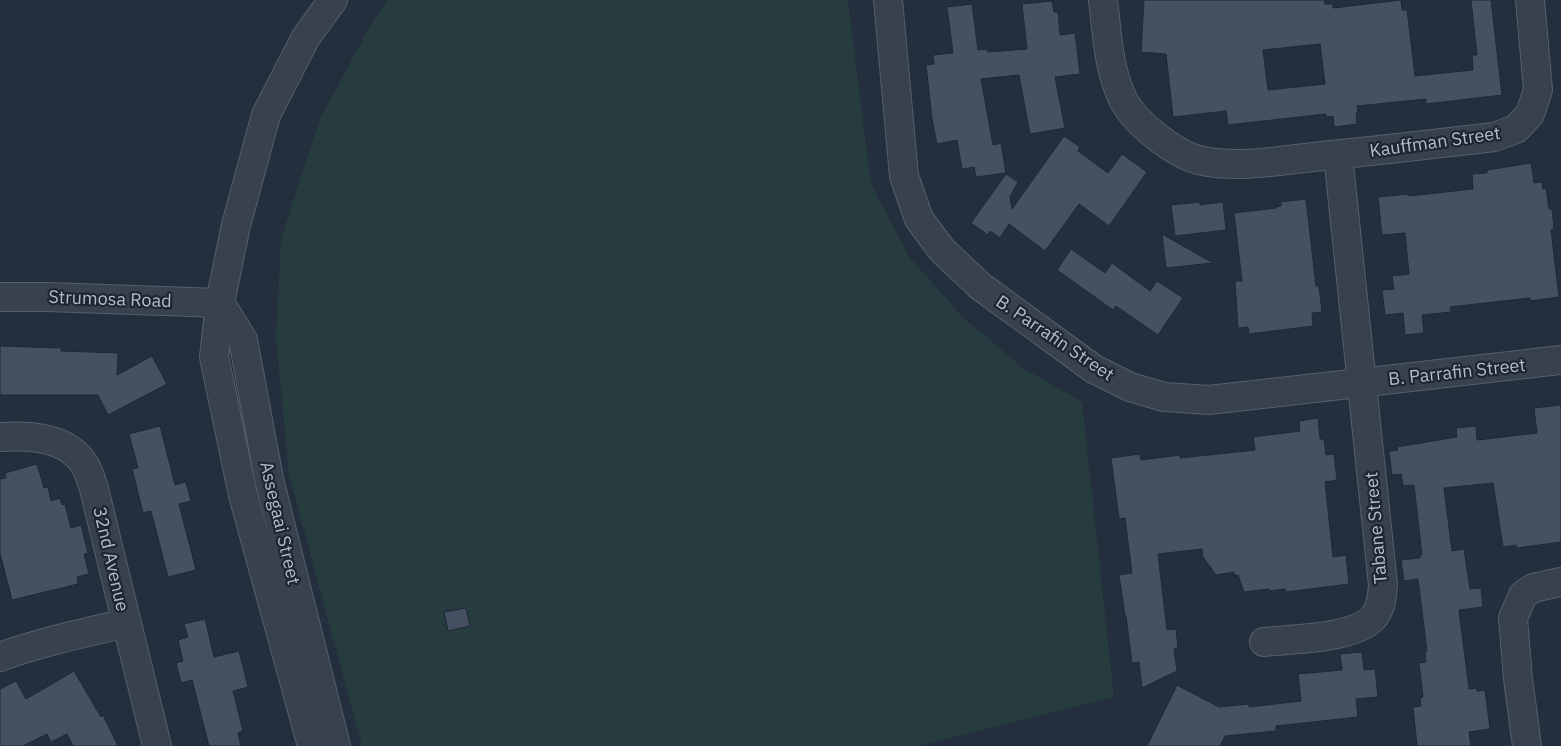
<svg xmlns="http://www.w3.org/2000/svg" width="1561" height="746" font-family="'IBM Plex Sans',sans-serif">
	<rect width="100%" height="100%" fill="#242f3e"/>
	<!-- green -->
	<path fill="#263c3f" d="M 387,0 L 848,0 L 871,184 L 910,258 L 964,318 L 1023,368 L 1082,402 L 1114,697 L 918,746 L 362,746 L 289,474 L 276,337 L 281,239 L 320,119 L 371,24 Z"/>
	<!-- building -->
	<path fill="#455162" stroke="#1f2835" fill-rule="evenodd" d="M 1144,0 L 1324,0 L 1325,4 L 1333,4 L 1333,8 L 1401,0 L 1402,10 L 1407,10 L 1415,76 L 1473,70 L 1472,55 L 1477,55 L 1471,0 L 1491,0 L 1502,95 L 1426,104 L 1426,99 L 1357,106 L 1358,113 L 1356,113 L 1357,124 L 1334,127 L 1333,116 L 1326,117 L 1326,114 L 1228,125 L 1226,111 L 1173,117 L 1166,54 L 1141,52 ZM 1320,44 L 1325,84 L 1268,90 L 1263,50 Z
		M 1052,1 L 1054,12 L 1058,12 L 1060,35 L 1075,33 L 1080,74 L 1055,77 L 1065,128 L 1030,134 L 1019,75 L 981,79 L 993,145 L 1001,143 L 1006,173 L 976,177 L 974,167 L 962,169 L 957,140 L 937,144 L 932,119 L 926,65 L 934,64 L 933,55 L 953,53 L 947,7 L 972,4 L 978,50 L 987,49 L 988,52 L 1027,49 L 1022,4 Z
		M 1064,136 L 1080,147 L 1078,151 L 1108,173 L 1122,154 L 1147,172 L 1109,226 L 1079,204 L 1045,251 L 1009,224 L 1000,238 L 990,231 L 988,235 L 971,223 L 1006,174 L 1018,182 L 1010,197 L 1012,209 Z
		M 1531,163 L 1534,183 L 1542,182 L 1543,189 L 1546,188 L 1549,209 L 1552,209 L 1554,229 L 1551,230 L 1559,297 L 1531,301 L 1530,298 L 1450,307 L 1451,312 L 1422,315 L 1424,333 L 1405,335 L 1403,313 L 1385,315 L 1382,290 L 1394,289 L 1392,276 L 1409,274 L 1405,233 L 1382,235 L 1378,197 L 1409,194 L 1409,196 L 1473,189 L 1472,174 L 1487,173 L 1487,170 Z
		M 1306,199 L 1316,286 L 1319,286 L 1322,312 L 1312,313 L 1313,326 L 1249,334 L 1248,327 L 1238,328 L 1235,281 L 1242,281 L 1234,213 L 1276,208 L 1276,207 L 1281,206 L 1281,202 Z
		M 1200,202 L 1200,205 L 1223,202 L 1226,230 L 1175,236 L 1171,205 Z
		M 1162,234 L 1213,263 L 1166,268 Z
		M 1071,249 L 1105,273 L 1112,263 L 1150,291 L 1157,281 L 1183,298 L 1158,335 L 1116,306 L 1113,310 L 1057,270 Z
		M 0,346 L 61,348 L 61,351 L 118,353 L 117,375 L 152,356 L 167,384 L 108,415 L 98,395 L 0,395 Z
		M 1561,405 L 1561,542 L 1517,548 L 1516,545 L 1503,547 L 1493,483 L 1444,488 L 1452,551 L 1464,549 L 1470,589 L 1481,588 L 1483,607 L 1459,610 L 1469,689 L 1477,688 L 1477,691 L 1485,690 L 1490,729 L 1469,732 L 1471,746 L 1417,746 L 1413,707 L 1421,706 L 1420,698 L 1423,697 L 1419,663 L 1426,662 L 1425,651 L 1427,651 L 1418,579 L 1404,581 L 1401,560 L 1420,558 L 1420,555 L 1422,555 L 1414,485 L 1403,486 L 1401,474 L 1392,475 L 1389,451 L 1398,450 L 1397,447 L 1457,437 L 1456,428 L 1476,426 L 1477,440 L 1537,433 L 1534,408 Z
		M 1318,418 L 1320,439 L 1324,439 L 1326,455 L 1334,454 L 1337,480 L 1325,482 L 1333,557 L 1346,555 L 1349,584 L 1286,592 L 1285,589 L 1269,591 L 1269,589 L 1244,592 L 1238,575 L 1234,575 L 1234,572 L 1216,575 L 1203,557 L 1202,549 L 1158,554 L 1167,630 L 1176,629 L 1178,648 L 1174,649 L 1177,671 L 1142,688 L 1139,662 L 1132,663 L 1126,616 L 1125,616 L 1119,575 L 1132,573 L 1125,518 L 1119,519 L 1111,458 L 1140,454 L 1141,460 L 1180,455 L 1180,458 L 1255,450 L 1253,437 L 1300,431 L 1299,421 Z
		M 160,426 L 175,485 L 186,482 L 191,501 L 179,504 L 196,570 L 168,577 L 151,511 L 143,513 L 132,469 L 138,468 L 129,434 Z
		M 37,464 L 44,488 L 48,487 L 51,501 L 60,498 L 62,505 L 65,504 L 71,528 L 81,525 L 88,553 L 84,554 L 89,574 L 77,577 L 78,584 L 12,600 L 0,553 L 0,479 L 6,478 L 5,473 Z
		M 466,608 L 470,626 L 448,631 L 444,612 Z
		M 205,619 L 214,657 L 239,651 L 248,687 L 233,691 L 243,731 L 238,733 L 241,746 L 209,746 L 192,680 L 181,683 L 176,663 L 183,661 L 178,640 L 188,637 L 184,624 Z
		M 1362,652 L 1364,670 L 1375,669 L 1378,697 L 1356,699 L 1358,717 L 1276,726 L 1276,731 L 1225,736 L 1220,746 L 1147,746 L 1177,685 L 1219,707 L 1249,704 L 1249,707 L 1301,701 L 1298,674 L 1342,670 L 1340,654 Z
		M 74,671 L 101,717 L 103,715 L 118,746 L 73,746 L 67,734 L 51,742 L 47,734 L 23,746 L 0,746 L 0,689 L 16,681 L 26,699 Z"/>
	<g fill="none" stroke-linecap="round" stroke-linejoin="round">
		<defs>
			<path id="minor" d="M 888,0 L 904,176 L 919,219 L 942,250 L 980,286 L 1094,369 L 1130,387 L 1164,397 L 1209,400 L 1561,360
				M 1103,0 C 1107,32 1108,67 1122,97 C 1133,122 1176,156 1203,161 C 1239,168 1277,161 1313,157 C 1374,151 1434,144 1494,137 L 1516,129 L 1530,114 L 1538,90 L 1530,0
				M 0,297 L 48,297 L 220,303
				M 0,437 C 31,435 69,437 86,467 C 89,473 91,480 93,485 L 157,746
				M 1264,642 C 1292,639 1353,639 1373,618 C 1381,609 1382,597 1383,585 L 1338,155
				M 0,657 C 41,642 84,633 127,623
				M 1527,746 L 1518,679 L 1513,618 L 1523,595 L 1533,588 L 1561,582"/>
			<path id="tertiary" d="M 220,303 L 243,340 L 269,479 L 336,746
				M 312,746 L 243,495 L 214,357 L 220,303 L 236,225 L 266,115 L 306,37 L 333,0"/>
		</defs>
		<!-- minor casing -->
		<use href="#minor" stroke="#565f6c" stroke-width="30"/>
		<!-- tertiary casing -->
		<use href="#tertiary" stroke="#565f6c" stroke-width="30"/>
		<!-- minor -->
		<use href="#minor" stroke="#38414e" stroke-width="28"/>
		<!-- tertiary -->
		<use href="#tertiary" stroke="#38414e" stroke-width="28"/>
	</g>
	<g text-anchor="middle" stroke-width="4.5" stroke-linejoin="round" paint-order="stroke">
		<!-- street labels -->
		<g font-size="18" fill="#b4bcc9" stroke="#1d2633">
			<text transform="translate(1435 142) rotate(-8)" y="6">Kauffman Street</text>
			<text transform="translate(110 299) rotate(2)" y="6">Strumosa Road</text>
			<text transform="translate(1055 338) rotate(34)" y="6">B. Parrafin Street</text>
			<text transform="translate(1457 372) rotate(-6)" y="6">B. Parrafin Street</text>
			<text transform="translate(280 523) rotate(77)" y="6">Assegaai Street</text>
			<text transform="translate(1376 528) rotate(-95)" y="6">Tabane Street</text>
			<text transform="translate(111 559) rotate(77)" y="6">32nd Avenue</text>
		</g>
	</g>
</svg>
